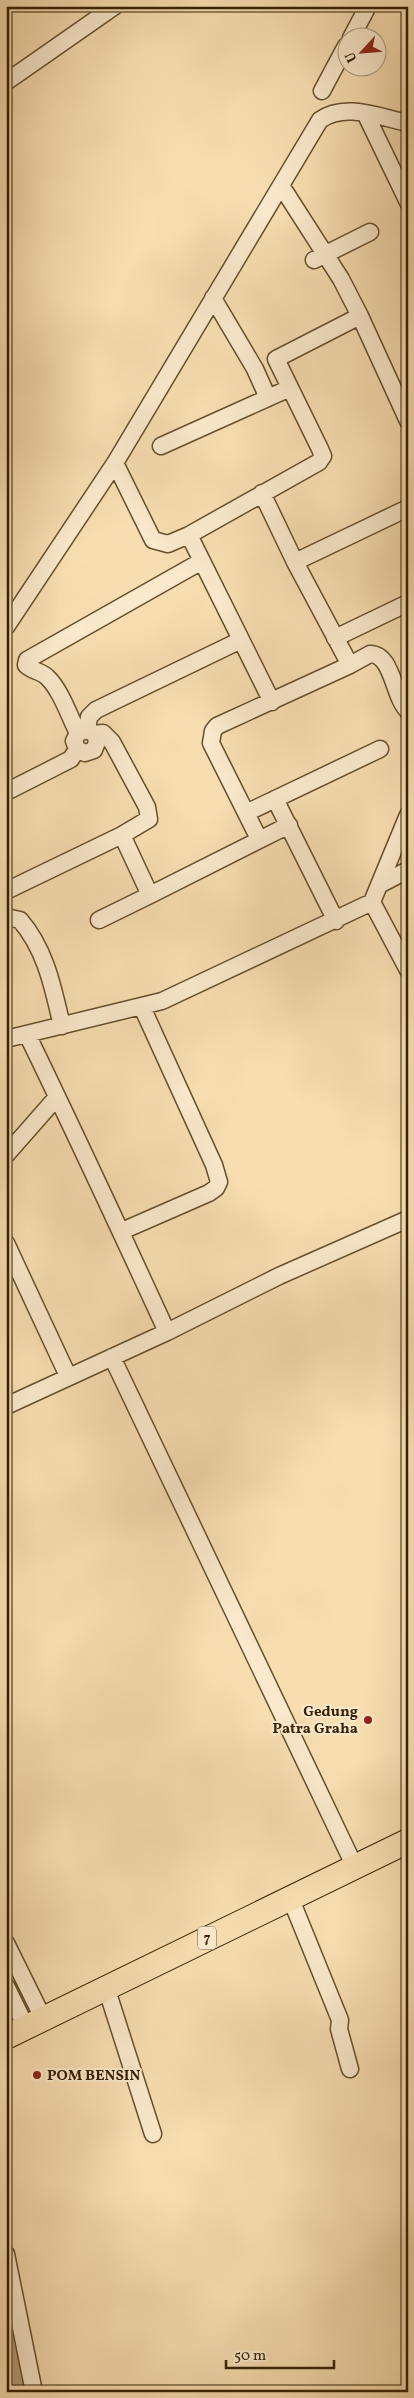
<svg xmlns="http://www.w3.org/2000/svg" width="414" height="2398" font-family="Vollkorn,serif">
	<rect width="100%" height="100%" fill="#f7ddb0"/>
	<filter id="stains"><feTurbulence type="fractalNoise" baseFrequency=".004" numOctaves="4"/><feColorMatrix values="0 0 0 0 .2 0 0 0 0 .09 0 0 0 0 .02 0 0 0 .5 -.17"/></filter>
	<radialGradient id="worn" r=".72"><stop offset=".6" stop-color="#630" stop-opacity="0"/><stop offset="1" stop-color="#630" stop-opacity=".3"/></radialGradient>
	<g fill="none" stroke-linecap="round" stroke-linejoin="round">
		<!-- river -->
		<path stroke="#b59d74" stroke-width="26" d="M 6,2314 L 20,2392"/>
		<defs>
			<path id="minor" d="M 351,38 L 368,6
				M 6,82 L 115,6
				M 322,91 L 346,46
				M 366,115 L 408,202
				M 282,187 L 341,279 L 360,316 L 408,421
				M 314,260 L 370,232
				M 213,298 L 255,369 L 268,398
				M 161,446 L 290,388
				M 115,463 L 153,540 L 168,544 L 189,535 L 272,702
				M 262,493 L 295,562
				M 408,508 L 295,562 L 350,665 L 370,654 C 393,654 393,697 408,711
				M 189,535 L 319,462 L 323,456 L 320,449 L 276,359 L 360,316
				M 6,627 L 115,463 L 320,120 C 345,102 379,117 408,123
				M 335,638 L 408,603
				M 87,730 L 89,717 L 96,710 L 241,640
				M 78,733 C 69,716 61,690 47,677 C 41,671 32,671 26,665 L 27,660 L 202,561
				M 6,792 L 71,759 L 77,749 L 74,741 L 78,733 L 87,730 L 95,734 L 97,742 L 94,750 L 85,753 L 77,749
				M 275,799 L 336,921
				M 246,813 L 380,749
				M 408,815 L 372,902 L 408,970
				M 122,835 L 150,895 L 289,825
				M 259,839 L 211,743 L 213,731 L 217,726 L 350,665
				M 381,884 L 408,870
				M 6,891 L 122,835 L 149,819 L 147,807 L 112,742 L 103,733 L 95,734
				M 6,917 L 20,920 C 46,950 53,988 62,1026
				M 99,920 L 150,895
				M 27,1034 C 75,1133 121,1232 167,1332
				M 6,1039 L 162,1001 L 372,902
				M 6,1155 L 57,1097
				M 122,1231 L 209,1193 L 216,1188 L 219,1182 L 214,1165 L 142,1007
				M 6,1243 L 68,1376
				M 112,1357 L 354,1865
				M 6,1406 L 167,1332 L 279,1276 L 408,1219
				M 290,1897 L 340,2020 L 339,2029 L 350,2069
				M 6,1943 L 43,2018
				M 6,1986 L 26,2027
				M 106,1987 L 153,2134
				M 6,2254 L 34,2392"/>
			<path id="highway" d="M 6,2037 L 408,1841"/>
		</defs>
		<!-- minor casing -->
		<use href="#minor" stroke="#664f2c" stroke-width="19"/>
		<!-- highway casing -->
		<use href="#highway" stroke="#352000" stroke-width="26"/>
		<!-- minor -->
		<use href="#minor" stroke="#fae9cc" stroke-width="16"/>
		<!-- highway -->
		<use href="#highway" stroke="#f7ddb0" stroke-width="24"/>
	</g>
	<!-- markers -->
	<g fill="#8f2418" stroke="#fae9cc" stroke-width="2">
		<circle cx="368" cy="1720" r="5"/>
		<circle cx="37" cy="2075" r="5"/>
	</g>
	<g text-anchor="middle" stroke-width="4" stroke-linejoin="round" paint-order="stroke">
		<!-- shield labels -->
		<rect fill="#fae9cc" stroke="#705c3d" stroke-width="1" x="198" y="1926.5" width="18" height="23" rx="4"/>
		<g font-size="14" font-weight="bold" fill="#352000">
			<text x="207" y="1943">7</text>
		</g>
		<!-- poi labels -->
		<g font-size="15" font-weight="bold" fill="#352000" stroke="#fae9cc" text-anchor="end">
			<text x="358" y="1716">Gedung<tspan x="358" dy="17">Patra Graha</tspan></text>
			<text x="47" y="2080" text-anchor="start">POM BENSIN</text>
		</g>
	</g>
	<!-- margin -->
	<rect width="414" height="2398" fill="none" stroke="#f7ddb0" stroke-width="25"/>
	<rect x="8" y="8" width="399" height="2383" fill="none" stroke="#352000" stroke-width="2.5"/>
	<rect x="12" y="12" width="389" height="2373" fill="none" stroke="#352000"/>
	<!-- north arrow -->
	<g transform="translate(362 52) rotate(244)"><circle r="24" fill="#fae9cc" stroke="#ab997a"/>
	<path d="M0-4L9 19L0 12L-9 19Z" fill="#8f2418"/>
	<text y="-8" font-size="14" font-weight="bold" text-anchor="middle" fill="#352000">U</text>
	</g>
	<!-- scale -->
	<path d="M226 2360v8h108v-8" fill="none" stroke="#352000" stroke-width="2.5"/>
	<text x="234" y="2360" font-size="15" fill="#352000" stroke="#fae9cc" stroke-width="4" paint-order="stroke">50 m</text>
	<rect width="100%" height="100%" filter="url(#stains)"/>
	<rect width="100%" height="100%" fill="url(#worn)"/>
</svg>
